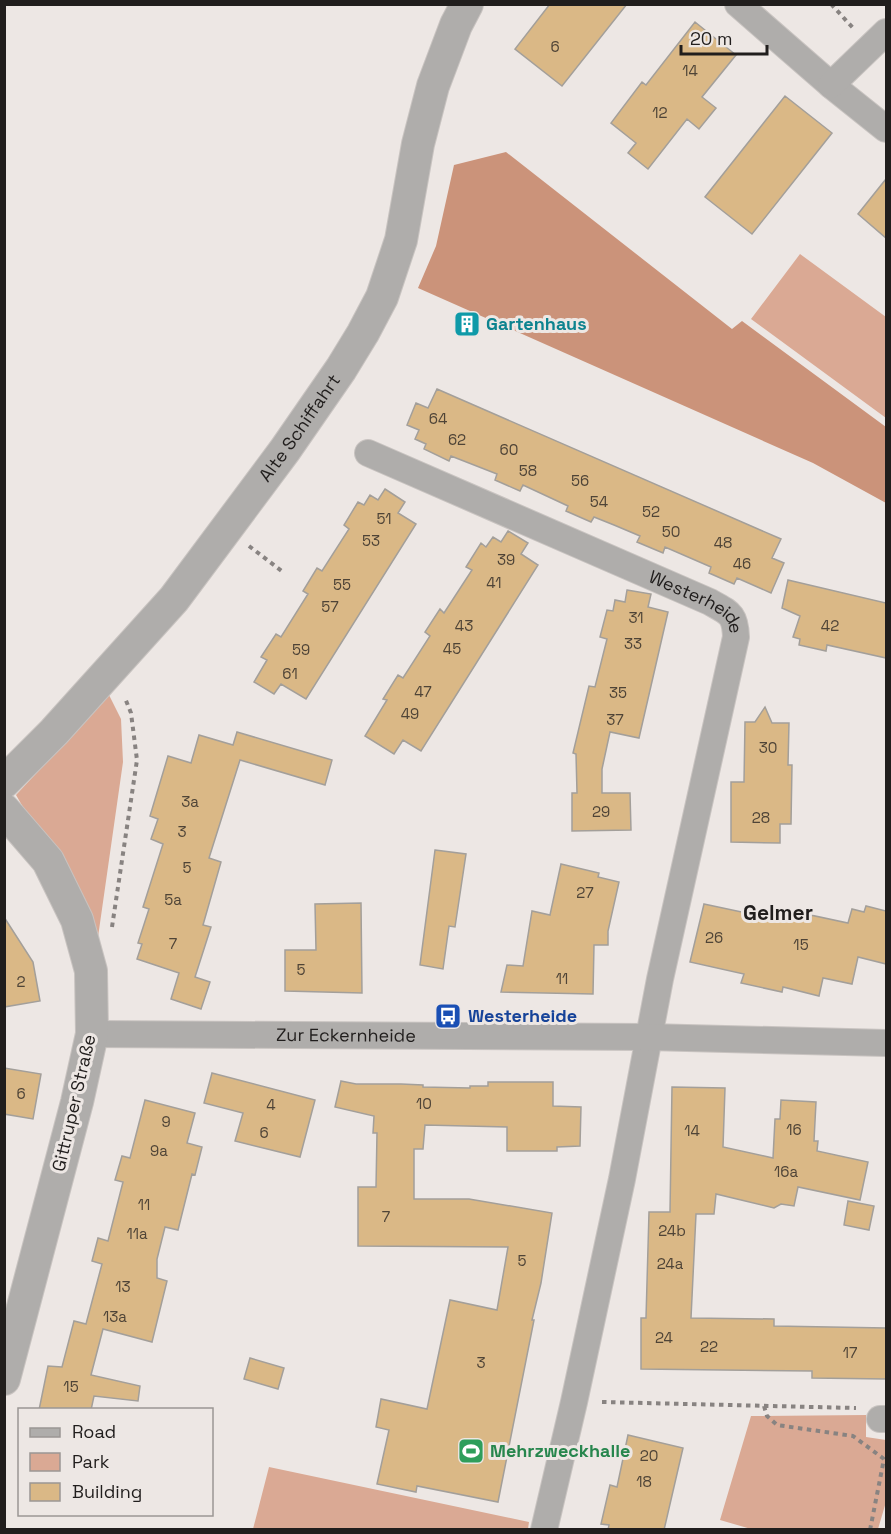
<svg xmlns="http://www.w3.org/2000/svg" width="891" height="1534" font-family="'Space Grotesk',sans-serif">
	<rect width="100%" height="100%" fill="#ede7e4"/>
	<!-- green -->
	<path fill="#daa994" d="M 800,254 L 886,317 L 886,418 L 751,319 Z
		M 109,695 L 121,719 L 123,762 L 98,937 L 16,795 Z
		M 866,1415 L 866,1437 L 886,1440 L 886,1502 L 878,1529 L 751,1529 L 720,1520 L 751,1416 Z
		M 269,1467 L 529,1522 L 528,1529 L 253,1529 Z"/>
	<!-- forest -->
	<path fill="#cb937a" d="M 506,152 L 732,329 L 742,321 L 886,427 L 886,503 L 813,463 L 418,288 L 436,246 L 454,165 Z"/>
	<!-- building -->
	<path fill="#dab886" stroke="#a39f9a" stroke-width="1.5" d="M 550,4 L 627,4 L 562,86 L 515,49 Z
		M 695,22 L 736,55 L 702,97 L 716,108 L 699,129 L 687,119 L 648,169 L 628,153 L 636,143 L 611,123 L 642,82 L 646,85 Z
		M 785,96 L 832,133 L 752,234 L 705,197 Z
		M 886,179 L 886,238 L 858,214 Z
		M 437,389 L 781,539 L 772,558 L 784,563 L 771,593 L 737,578 L 734,584 L 709,573 L 711,567 L 665,547 L 663,553 L 637,542 L 640,536 L 614,525 L 594,517 L 591,522 L 566,511 L 568,506 L 523,485 L 520,491 L 495,480 L 497,474 L 451,456 L 449,461 L 424,449 L 426,444 L 415,439 L 419,430 L 407,425 L 416,403 L 428,408 Z
		M 385,489 L 405,502 L 398,513 L 416,524 L 306,699 L 281,684 L 274,694 L 254,682 L 267,660 L 261,657 L 276,634 L 281,637 L 308,594 L 303,591 L 317,568 L 322,571 L 349,529 L 344,525 L 358,502 L 364,505 L 370,495 L 378,500 Z
		M 508,531 L 528,543 L 521,554 L 538,565 L 421,751 L 403,740 L 394,754 L 365,736 L 387,700 L 383,699 L 398,675 L 403,678 L 430,636 L 425,632 L 440,609 L 444,613 L 472,570 L 466,567 L 481,543 L 486,547 L 493,537 L 501,542 Z
		M 788,580 L 886,603 L 886,658 L 827,645 L 826,651 L 799,645 L 800,639 L 793,637 L 800,616 L 782,608 Z
		M 627,590 L 651,594 L 648,607 L 668,612 L 639,738 L 610,732 L 602,769 L 602,793 L 630,793 L 631,830 L 572,831 L 572,793 L 577,793 L 576,754 L 573,753 L 589,686 L 595,687 L 607,639 L 600,637 L 607,610 L 613,611 L 615,600 L 625,602 Z
		M 765,707 L 772,723 L 789,723 L 788,765 L 792,765 L 791,824 L 780,824 L 780,843 L 731,842 L 731,782 L 744,782 L 745,722 L 755,722 Z
		M 237,732 L 332,760 L 325,785 L 240,760 L 209,858 L 221,862 L 203,925 L 211,927 L 195,977 L 210,982 L 201,1009 L 171,999 L 179,973 L 137,959 L 142,944 L 138,943 L 149,909 L 143,907 L 163,844 L 151,839 L 158,819 L 150,816 L 168,756 L 191,763 L 199,735 L 233,745 Z
		M 435,850 L 466,854 L 455,927 L 449,926 L 443,969 L 420,965 Z
		M 561,864 L 599,873 L 598,877 L 619,882 L 608,931 L 608,945 L 594,945 L 593,994 L 501,992 L 507,965 L 523,966 L 532,911 L 550,915 Z
		M 361,903 L 362,993 L 285,991 L 285,950 L 316,950 L 315,904 Z
		M 704,904 L 784,921 L 787,910 L 848,923 L 852,909 L 864,912 L 866,906 L 886,911 L 886,964 L 858,957 L 852,984 L 823,978 L 819,996 L 783,987 L 782,992 L 741,983 L 744,974 L 690,962 Z
		M 4,917 L 33,962 L 40,1001 L 4,1007 Z
		M 4,1068 L 41,1074 L 33,1119 L 4,1114 Z
		M 212,1073 L 315,1100 L 300,1157 L 235,1141 L 243,1113 L 204,1103 Z
		M 341,1081 L 356,1084 L 401,1084 L 423,1085 L 423,1087 L 470,1088 L 470,1086 L 488,1086 L 488,1082 L 553,1082 L 553,1106 L 581,1107 L 580,1146 L 557,1147 L 557,1151 L 507,1151 L 507,1127 L 425,1125 L 423,1149 L 414,1149 L 414,1199 L 469,1199 L 552,1213 L 541,1283 L 532,1320 L 534,1320 L 498,1502 L 417,1486 L 416,1492 L 377,1484 L 389,1430 L 376,1427 L 381,1399 L 427,1409 L 450,1300 L 497,1310 L 508,1247 L 358,1246 L 358,1187 L 376,1187 L 377,1133 L 373,1133 L 374,1116 L 335,1107 Z
		M 672,1087 L 725,1088 L 723,1147 L 773,1158 L 775,1119 L 780,1119 L 781,1100 L 816,1102 L 814,1141 L 818,1141 L 817,1151 L 868,1162 L 860,1200 L 798,1187 L 794,1206 L 781,1204 L 774,1208 L 716,1194 L 714,1214 L 696,1214 L 691,1318 L 774,1319 L 774,1326 L 886,1328 L 886,1379 L 812,1378 L 812,1371 L 641,1369 L 641,1318 L 646,1318 L 649,1212 L 670,1212 Z
		M 145,1100 L 195,1113 L 187,1143 L 202,1147 L 195,1175 L 192,1174 L 178,1230 L 165,1227 L 157,1259 L 157,1278 L 167,1281 L 152,1342 L 103,1329 L 91,1375 L 140,1386 L 138,1401 L 94,1396 L 91,1410 L 39,1410 L 48,1366 L 62,1367 L 74,1321 L 86,1324 L 102,1264 L 92,1261 L 98,1238 L 108,1241 L 123,1182 L 115,1180 L 122,1156 L 130,1158 Z
		M 848,1201 L 874,1206 L 869,1230 L 844,1225 Z
		M 250,1358 L 284,1368 L 278,1389 L 244,1379 Z
		M 628,1435 L 683,1448 L 664,1530 L 608,1530 L 609,1525 L 601,1524 L 610,1485 L 617,1487 Z"/>
	<g fill="none" stroke-linecap="round" stroke-linejoin="round">
		<defs>
			<g id="minor">
				<path d="M 738,4 L 831,85 L 886,129"/>
				<path d="M 831,85 L 886,32"/>
				<path id="s1" d="M 368,453 L 710,602 C 729,613 735,613 736,637 L 660,979 L 622,1179 L 574,1402 L 544,1530"/>
				<path id="s2" d="M 92,1034 L 648,1037 L 886,1043"/>
				<path d="M 880,1419 L 886,1419"/>
			</g>
			<g id="tertiary">
				<path id="s3" d="M 4,782 L 54,732 L 174,599 L 285,450 L 341,369 L 363,333 L 382,297 L 401,240 L 418,144 L 433,86 L 456,25 L 467,4"/>
				<path d="M 4,810 L 48,861 L 77,920 L 91,971 L 92,1034 L 77,1102 L 4,1379"/>
			</g>
		</defs>
		<!-- minor casing -->
		<use href="#minor" stroke="#c8c3c0" stroke-width="28"/>
		<!-- tertiary casing -->
		<use href="#tertiary" stroke="#c8c3c0" stroke-width="34"/>
		<!-- path -->
		<path stroke="#888381" stroke-width="4" stroke-dasharray="4.5 4.5" stroke-linecap="butt" d="M 831,4 L 853,28
			M 249,546 L 283,572
			M 112,927 L 137,760 L 131,713 L 125,698
			M 602,1402 L 856,1408
			M 764,1406 L 767,1416 L 777,1425 L 853,1436 L 884,1459 L 870,1530"/>
		<!-- minor -->
		<use href="#minor" stroke="#afadab" stroke-width="26"/>
		<!-- tertiary -->
		<use href="#tertiary" stroke="#afadab" stroke-width="32"/>
	</g>
	<!-- icons -->
	<defs>
		<symbol id="building-square" viewBox="-11 -11 22 22"><rect x="-9" y="-9" width="18" height="18" rx="4" fill="#0f9aa8" stroke="#ede7e4"/><path d="M-4-6H4V6H1V3H-1V6H-4ZM-2.5-4.3h1.7v1.8h-1.7ZM.8-4.3h1.7v1.8H.8ZM-2.5-1h1.7V.8h-1.7ZM.8-1h1.7V.8H.8Z" fill="#fff"/></symbol>
		<symbol id="bus-square" viewBox="-11 -11 22 22"><rect x="-9" y="-9" width="18" height="18" rx="4" fill="#1a4fb4" stroke="#ede7e4"/><path d="M-5-6H5V4H4V6H2V4H-2V6H-4V4H-5ZM-3.5-4V0h7V-4ZM-3.5 1.2v1.5H-2V1.2ZM2 1.2v1.5H3.5V1.2Z" fill="#fff"/></symbol>
		<symbol id="stadium-square" viewBox="-11 -11 22 22"><rect x="-9" y="-9" width="18" height="18" rx="4" fill="#2e9e5b" stroke="#ede7e4"/><path d="M0-5a6.5 5 0 1 0 0 10a6.5 5 0 1 0 0-10ZM-3.5-1.8h7v3.6h-7Z" fill="#fff"/></symbol>
	</defs>
	<g fill-rule="evenodd">
		<use href="#building-square" x="452" y="309" width="30" height="30"/>
		<use href="#bus-square" x="433" y="1001" width="30" height="30"/>
		<use href="#stadium-square" x="456" y="1436" width="30" height="30"/>
	</g>
	<g text-anchor="middle" stroke-width="6" stroke-linejoin="round" paint-order="stroke">
		<!-- number labels -->
		<g font-size="15" fill="#4f4437">
			<text x="555" y="52">6</text>
			<text x="690" y="76">14</text>
			<text x="660" y="118">12</text>
			<text x="438" y="424">64</text>
			<text x="457" y="445">62</text>
			<text x="509" y="455">60</text>
			<text x="528" y="476">58</text>
			<text x="580" y="486">56</text>
			<text x="599" y="507">54</text>
			<text x="651" y="517">52</text>
			<text x="384" y="524">51</text>
			<text x="671" y="537">50</text>
			<text x="371" y="546">53</text>
			<text x="723" y="548">48</text>
			<text x="506" y="565">39</text>
			<text x="742" y="569">46</text>
			<text x="494" y="588">41</text>
			<text x="342" y="590">55</text>
			<text x="330" y="612">57</text>
			<text x="636" y="623">31</text>
			<text x="464" y="631">43</text>
			<text x="830" y="631">42</text>
			<text x="633" y="649">33</text>
			<text x="452" y="654">45</text>
			<text x="301" y="655">59</text>
			<text x="290" y="679">61</text>
			<text x="423" y="697">47</text>
			<text x="618" y="698">35</text>
			<text x="410" y="719">49</text>
			<text x="615" y="725">37</text>
			<text x="768" y="753">30</text>
			<text x="190" y="807">3a</text>
			<text x="601" y="817">29</text>
			<text x="761" y="823">28</text>
			<text x="182" y="837">3</text>
			<text x="187" y="873">5</text>
			<text x="585" y="898">27</text>
			<text x="173" y="905">5a</text>
			<text x="714" y="943">26</text>
			<text x="173" y="949">7</text>
			<text x="801" y="950">15</text>
			<text x="301" y="975">5</text>
			<text x="562" y="984">11</text>
			<text x="21" y="987">2</text>
			<text x="21" y="1099">6</text>
			<text x="424" y="1109">10</text>
			<text x="271" y="1110">4</text>
			<text x="166" y="1127">9</text>
			<text x="794" y="1135">16</text>
			<text x="692" y="1136">14</text>
			<text x="264" y="1138">6</text>
			<text x="159" y="1156">9a</text>
			<text x="786" y="1177">16a</text>
			<text x="144" y="1210">11</text>
			<text x="386" y="1222">7</text>
			<text x="672" y="1236">24b</text>
			<text x="137" y="1239">11a</text>
			<text x="522" y="1266">5</text>
			<text x="670" y="1269">24a</text>
			<text x="123" y="1292">13</text>
			<text x="115" y="1322">13a</text>
			<text x="664" y="1343">24</text>
			<text x="709" y="1352">22</text>
			<text x="850" y="1358">17</text>
			<text x="481" y="1368">3</text>
			<text x="71" y="1392">15</text>
			<text x="649" y="1461">20</text>
			<text x="644" y="1487">18</text>
		</g>
		<!-- culture labels -->
		<g font-size="18" font-weight="bold" fill="#0d838f" stroke="#ede7e4" text-anchor="start">
			<text x="486" y="330">Gartenhaus</text>
		</g>
		<!-- street labels -->
		<g font-size="18" fill="#211e1d" stroke="#ede7e4">
			<text dy="6" stroke="none"><textPath href="#s3" startOffset="462">Alte Schiffahrt</textPath></text>
			<text dy="6" stroke="none"><textPath href="#s1" startOffset="362">Westerheide</textPath></text>
			<text dy="6" stroke="none"><textPath href="#s2" startOffset="254">Zur Eckernheide</textPath></text>
			<text transform="translate(74 1103) rotate(-77)" y="6">Gittruper Straße</text>
		</g>
		<!-- transit labels -->
		<g font-size="18" font-weight="bold" fill="#164399" stroke="#ede7e4" text-anchor="start">
			<text x="468" y="1022">Westerheide</text>
		</g>
		<!-- leisure labels -->
		<g font-size="18" font-weight="bold" fill="#27864d" stroke="#ede7e4" text-anchor="start">
			<text x="490" y="1457">Mehrzweckhalle</text>
		</g>
		<!-- quarter labels -->
		<g font-size="21" font-weight="bold" fill="#211e1d" stroke="#ede7e4">
			<text x="778" y="920">Gelmer</text>
		</g>
	</g>
	<!-- border -->
	<rect width="891" height="1534" fill="none" stroke="#211e1d" stroke-width="12"/>
	<!-- legend -->
	<rect x="18" y="1408" width="195" height="108" fill="#ede7e4" stroke="#9b9794" stroke-width="1.5"/>
	<rect x="30" y="1428" width="30" height="9" fill="#afadab" stroke="#9b9794" stroke-width="1.5"/>
	<text x="72" y="1438" font-size="18" fill="#211e1d">Road</text>
	<rect x="30" y="1453" width="30" height="18" fill="#daa994" stroke="#9b9794" stroke-width="1.5"/>
	<text x="72" y="1468" font-size="18" fill="#211e1d">Park</text>
	<rect x="30" y="1483" width="30" height="18" fill="#dab886" stroke="#9b9794" stroke-width="1.5"/>
	<text x="72" y="1498" font-size="18" fill="#211e1d">Building</text>
	<!-- scale -->
	<path d="M681 45v9h86v-9" fill="none" stroke="#211e1d" stroke-width="3"/>
	<text x="690" y="45" font-size="18" fill="#211e1d" stroke="#ede7e4" stroke-width="4.5" paint-order="stroke">20 m</text>
</svg>
